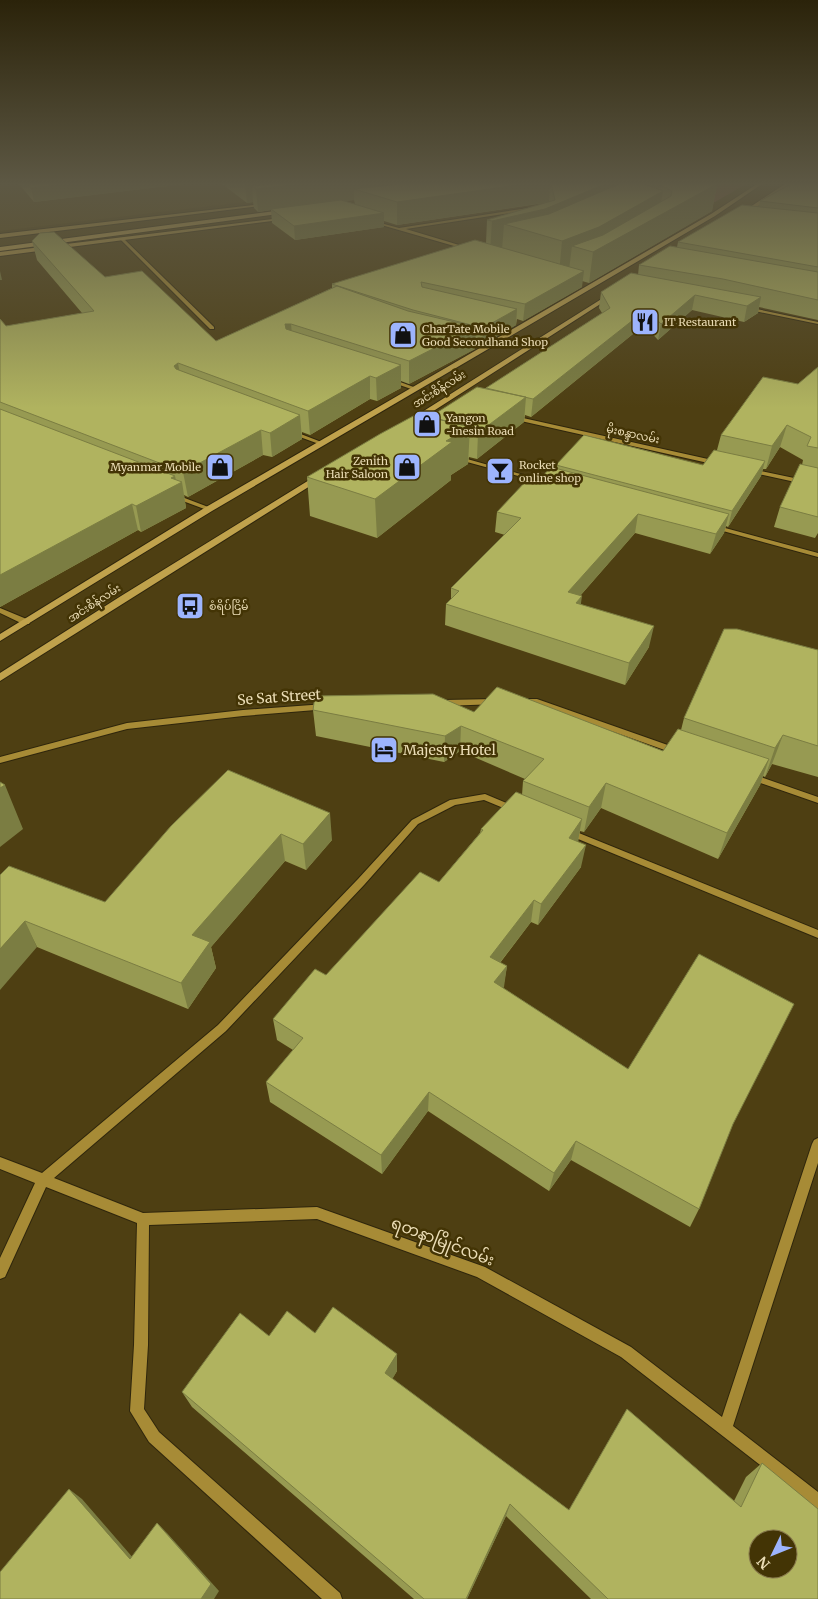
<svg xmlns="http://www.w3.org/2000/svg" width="818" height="1599" font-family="Merriweather,'Noto Sans Myanmar',serif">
	<rect width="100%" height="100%" fill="#4e3f12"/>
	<!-- built -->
	<path fill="#594916" d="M 0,184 L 397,184 L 0,231 Z"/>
	<!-- green -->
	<path fill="#854c42" d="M 646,184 L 746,184 L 715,202 Z"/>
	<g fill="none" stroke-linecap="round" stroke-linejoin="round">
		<defs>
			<path id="minor" d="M 528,208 L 529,210 L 406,229 L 469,248 L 468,250 L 371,222 L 373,221 L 399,228 Z
				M 121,238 L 123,238 L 214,327 L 214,329 L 210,329 L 121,240 Z
				M 747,307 L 818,322 L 818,324 L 745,309 Z
				M 388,379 L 392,379 L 419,389 L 414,390 L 388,381 Z
				M 514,416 L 717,461 L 720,463 L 717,465 L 512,419 L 512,417 Z
				M 289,431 L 293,431 L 324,443 L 319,444 L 289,433 Z
				M 456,457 L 460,457 L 553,483 L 548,484 L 456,459 Z
				M 751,469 L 818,483 L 818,487 L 749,472 L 748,471 Z
				M 174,494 L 211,508 L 212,509 L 207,510 L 172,497 L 172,495 Z
				M 714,525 L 818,553 L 818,557 L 712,528 L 711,527 Z
				M 0,608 L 29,620 L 30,622 L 29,624 L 23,624 L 0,613 Z
				M 495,699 L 498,700 L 499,702 L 498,704 L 443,706 L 439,703 L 443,700 Z
				M 525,699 L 537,699 L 679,749 L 680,751 L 679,753 L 673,753 L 533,703 L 525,703 L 524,701 Z
				M 325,704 L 329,707 L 328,709 L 243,716 L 127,729 L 0,763 L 0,757 L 127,723 L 243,710 Z
				M 752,774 L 818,797 L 818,803 L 749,779 L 748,777 L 749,775 Z
				M 485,794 L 516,807 L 517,809 L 513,812 L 484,800 L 455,805 L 418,824 L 364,885 L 226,1031 L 54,1178 L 143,1213 L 317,1207 L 485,1267 L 631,1347 L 722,1417 L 812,1144 L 814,1140 L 818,1138 L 818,1163 L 733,1426 L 818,1492 L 818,1509 L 813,1506 L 621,1357 L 477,1277 L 317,1219 L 149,1225 L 148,1345 L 144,1409 L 159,1432 L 340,1593 L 342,1599 L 322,1599 L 149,1442 L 130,1411 L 134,1345 L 137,1223 L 46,1187 L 5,1277 L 0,1279 L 0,1258 L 35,1183 L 0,1169 L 0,1157 L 42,1173 L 218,1025 L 358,879 L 412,820 L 450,800 Z
				M 569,829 L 818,930 L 818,938 L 566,834 L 564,832 L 566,830 Z"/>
			<path id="major" d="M 757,184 L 762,184 L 715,216 L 212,511 L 0,641 L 0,634 L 206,507 L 711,214 Z
				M 785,184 L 790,184 L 745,215 L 741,215 L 741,213 Z
				M 271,203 L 269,205 L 0,238 L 0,234 Z
				M 290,217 L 288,219 L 0,256 L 0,252 Z
				M 611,293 L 616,294 L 410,426 L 403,424 Z
				M 319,474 L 326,476 L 0,681 L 0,673 L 121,596 Z"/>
			<path id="highway" d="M 291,209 L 293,212 L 0,251 L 0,247 Z"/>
		</defs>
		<!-- minor casing -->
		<use href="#minor" stroke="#2f260c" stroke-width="2"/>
		<!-- major casing -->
		<use href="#major" stroke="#2f260c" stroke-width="2"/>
		<!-- highway casing -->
		<use href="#highway" stroke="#2f260c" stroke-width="2"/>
		<!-- minor -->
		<use href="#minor" fill="#a78b36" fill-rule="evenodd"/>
		<!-- major -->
		<use href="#major" fill="#c0a24c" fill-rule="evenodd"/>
		<!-- highway -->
		<use href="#highway" fill="#d0b25b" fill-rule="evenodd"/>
	</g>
	<!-- wall -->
	<path fill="#979a52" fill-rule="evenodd" d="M 19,184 L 184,184 L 34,202 Z
		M 222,184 L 717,184 L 712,211 L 589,283 L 582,281 L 582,287 L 523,321 L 517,319 L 516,325 L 482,345 L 475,343 L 475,349 L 409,384 L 401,381 L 401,388 L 377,401 L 370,399 L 310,435 L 302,432 L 302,439 L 272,457 L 263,455 L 188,497 L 184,495 L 186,508 L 141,532 L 138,530 L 0,607 L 0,319 L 6,326 L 82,313 L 37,260 L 32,241 L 105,277 L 216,341 L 332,288 L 332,284 L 486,243 L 487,220 L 545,203 L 397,225 L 384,221 L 384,227 L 295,240 L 272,223 L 271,210 L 258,212 L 254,208 L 253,202 L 247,203 ZM 354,200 L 355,204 L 344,201 Z
		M 818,184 L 818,320 L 759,307 L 758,313 L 744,322 L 692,310 L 658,340 L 644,325 L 531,417 L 525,415 L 524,422 L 477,459 L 469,457 L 468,464 L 451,475 L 451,480 L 377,538 L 310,516 L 307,477 L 430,417 L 486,388 L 602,313 L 599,308 L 601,292 L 638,275 L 639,265 L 677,247 L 678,242 L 759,206 L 760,201 Z
		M 818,367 L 818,533 L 815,538 L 774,527 L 780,507 L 802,465 L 803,460 L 780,447 L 766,469 L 763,469 L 761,476 L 728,527 L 726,526 L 724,533 L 710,554 L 635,533 L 580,596 L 581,604 L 649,647 L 625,685 L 445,625 L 446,604 L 451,599 L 451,588 L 505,535 L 495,532 L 497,512 L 556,468 L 556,465 L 703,465 L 717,450 L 721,435 L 798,384 Z
		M 818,650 L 818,777 L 772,764 L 765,777 L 763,776 L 760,785 L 718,859 L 601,808 L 584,832 L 580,831 L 578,842 L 581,867 L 538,925 L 531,922 L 500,963 L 507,966 L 503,988 L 628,1069 L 732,1125 L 699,1209 L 690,1227 L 571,1160 L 549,1191 L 428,1111 L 382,1174 L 270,1102 L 266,1082 L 293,1050 L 277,1040 L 273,1019 L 439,882 L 480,833 L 481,829 L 522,795 L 523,781 L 525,779 L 460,751 L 444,762 L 316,736 L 313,710 L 474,712 L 663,751 L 681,730 L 684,718 Z
		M 228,770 L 332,840 L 306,870 L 285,861 L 211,947 L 216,968 L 188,1009 L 37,947 L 0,875 L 105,902 Z
		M 315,1333 L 397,1371 L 392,1379 L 569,1510 L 627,1409 L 734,1501 L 746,1477 L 762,1463 L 818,1599 L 591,1599 L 506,1516 L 467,1599 L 414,1599 L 192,1407 L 182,1392 L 269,1336 Z"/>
	<!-- shaded-wall -->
	<path fill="#7b7d42" d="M 70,184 L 184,184 L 34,202 L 31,188 Z
		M 245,184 L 550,184 L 549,202 L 397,225 L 397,202 L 354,189 L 354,200 L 273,210 L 271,209 L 271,210 L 258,212 L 256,189 L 252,186 L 253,202 L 247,203 Z
		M 605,184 L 622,184 L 619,205 L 504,224 L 502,250 L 490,253 L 492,221 Z
		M 717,184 L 712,211 L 589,283 L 593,252 L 572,246 L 569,270 L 559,274 L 562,241 L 663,191 L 659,216 Z
		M 384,213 L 384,227 L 295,240 L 294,226 Z
		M 0,271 L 2,280 L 0,280 Z
		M 584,271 L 582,287 L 523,321 L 525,304 Z
		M 695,295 L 692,310 L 658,340 L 661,324 Z
		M 761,297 L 758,313 L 744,322 L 747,306 Z
		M 517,309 L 516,325 L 482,345 L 483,328 Z
		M 647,309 L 644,325 L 531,417 L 533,399 Z
		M 285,324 L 291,324 L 293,345 L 287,346 Z
		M 476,327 L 475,349 L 409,384 L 409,361 Z
		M 178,363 L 182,385 L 174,366 Z
		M 401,365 L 401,388 L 377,401 L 376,378 Z
		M 370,376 L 370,399 L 310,435 L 308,411 Z
		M 526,397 L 524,422 L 477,459 L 478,433 Z
		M 300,415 L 302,439 L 272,457 L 270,433 Z
		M 787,425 L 780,447 L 766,469 L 772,446 Z
		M 470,427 L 468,464 L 451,475 L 451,480 L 377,538 L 375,499 L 446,441 Z
		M 261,430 L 263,455 L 188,497 L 183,472 Z
		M 765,461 L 761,476 L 728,527 L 732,511 Z
		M 175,476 L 177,485 L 182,482 L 186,508 L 141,532 L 136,506 L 171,478 Z
		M 132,504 L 138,530 L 0,607 L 0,575 Z
		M 638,514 L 635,533 L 565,613 L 568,592 Z
		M 729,514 L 724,533 L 710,554 L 716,534 Z
		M 582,596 L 579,617 L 576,603 Z
		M 654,626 L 649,647 L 625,685 L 629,663 Z
		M 461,726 L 460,751 L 444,762 L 445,736 Z
		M 783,735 L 772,764 L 765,777 L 775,748 Z
		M 769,759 L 760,785 L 718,859 L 727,833 Z
		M 606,783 L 601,808 L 584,832 L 589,807 Z
		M 5,785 L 23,829 L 0,847 L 0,788 Z
		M 330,813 L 332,840 L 306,870 L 303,844 Z
		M 582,819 L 578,841 L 566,859 L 569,838 Z
		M 281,834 L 285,861 L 211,947 L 216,968 L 188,1009 L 181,983 L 192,935 Z
		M 586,845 L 581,867 L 538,925 L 541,904 Z
		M 534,900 L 531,922 L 488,978 L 490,957 Z
		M 25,921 L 37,947 L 0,990 L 0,949 Z
		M 507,966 L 504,987 L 492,1003 L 494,982 Z
		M 429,1092 L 428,1111 L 382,1174 L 381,1155 Z
		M 576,1141 L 571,1160 L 549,1191 L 554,1173 Z
		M 397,1354 L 397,1371 L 386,1390 L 385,1373 Z
		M 69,1489 L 82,1499 L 141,1567 L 130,1559 Z
		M 510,1504 L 506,1516 L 467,1599 L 466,1599 Z
		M 157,1523 L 167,1533 L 219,1591 L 214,1599 L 201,1599 Z"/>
	<!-- building -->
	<path fill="#b0b35f" stroke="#7b7d42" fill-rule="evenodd" d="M 27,184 L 70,184 L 31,188 Z
		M 272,184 L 302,184 L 256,189 L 252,186 Z
		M 399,184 L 525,184 L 397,202 L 354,189 Z
		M 551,184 L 605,184 L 545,209 L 492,221 L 487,220 L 555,200 Z
		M 619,184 L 645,184 L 663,191 L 599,227 L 562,241 L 504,224 L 549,214 Z
		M 658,184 L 717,184 L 593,252 L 572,246 L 603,235 L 671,196 L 672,191 Z
		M 791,184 L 818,184 L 818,208 L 760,201 Z
		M 341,200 L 384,213 L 294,226 L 271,209 Z
		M 742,205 L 818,213 L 818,267 L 678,242 Z
		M 54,232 L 105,277 L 142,271 L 216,341 L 337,286 L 408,311 L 476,327 L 409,361 L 291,324 L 285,324 L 286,329 L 401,365 L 376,378 L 370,376 L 308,411 L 178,363 L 174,366 L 176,369 L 300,415 L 270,433 L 261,430 L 183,472 L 0,402 L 0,319 L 6,326 L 94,311 L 32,241 L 40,233 Z
		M 475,240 L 584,271 L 525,304 L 421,282 L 422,287 L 517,309 L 483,328 L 413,310 L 332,284 Z
		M 670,246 L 818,272 L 818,300 L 723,279 L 639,265 Z
		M 631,273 L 761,297 L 747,306 L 695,295 L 661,324 L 647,309 L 533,399 L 486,388 L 610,308 L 601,292 Z
		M 818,367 L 818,448 L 807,446 L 811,437 L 787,425 L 772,446 L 721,435 L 763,377 L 798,384 Z
		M 477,387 L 526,397 L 478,433 L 470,431 L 470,427 L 430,417 Z
		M 0,409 L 175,476 L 171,478 L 182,482 L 136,506 L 132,504 L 0,575 Z
		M 417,414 L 470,427 L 446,441 L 452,442 L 375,499 L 307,477 L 380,434 Z
		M 584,435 L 703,465 L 714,450 L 765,461 L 732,511 L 556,465 Z
		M 800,464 L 818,468 L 818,517 L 780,507 Z
		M 551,467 L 729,514 L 716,534 L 638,514 L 568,592 L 582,596 L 576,603 L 654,626 L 629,663 L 446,604 L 459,591 L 451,588 L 521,518 L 497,512 L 527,480 L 537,482 Z
		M 724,629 L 737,629 L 818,650 L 818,746 L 783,735 L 775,748 L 684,718 Z
		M 497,687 L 663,751 L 678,729 L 769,759 L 727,833 L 606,783 L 589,807 L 523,781 L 544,759 L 461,726 L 445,736 L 313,710 L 315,696 L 433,694 L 474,712 Z
		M 228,770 L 330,813 L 303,844 L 281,834 L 192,935 L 210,942 L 181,983 L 25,921 L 0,949 L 0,875 L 9,866 L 105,902 L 171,826 Z
		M 0,782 L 5,785 L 0,788 Z
		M 516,792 L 582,819 L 569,838 L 586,845 L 541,904 L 534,900 L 490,957 L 507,966 L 494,982 L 628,1069 L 699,954 L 794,1004 L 733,1124 L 699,1209 L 576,1141 L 554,1173 L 429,1092 L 381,1155 L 266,1082 L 303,1038 L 273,1019 L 315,969 L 326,975 L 420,872 L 439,882 L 483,830 L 481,829 Z
		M 333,1307 L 397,1354 L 385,1373 L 569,1510 L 627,1409 L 741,1507 L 762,1463 L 818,1509 L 818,1599 L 608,1599 L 510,1504 L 466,1599 L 424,1599 L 182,1392 L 240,1313 L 269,1336 L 287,1311 L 315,1333 ZM 758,1539 L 788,1539 L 788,1569 L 758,1569 Z
		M 69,1489 L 130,1559 L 157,1523 L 211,1584 L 201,1599 L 0,1599 L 0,1572 Z"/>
	<!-- sky -->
	<linearGradient id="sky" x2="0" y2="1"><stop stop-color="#2b230a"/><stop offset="0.45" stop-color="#5d5844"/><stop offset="1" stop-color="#5d5844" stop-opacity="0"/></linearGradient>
	<rect width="818" height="408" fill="url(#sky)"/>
	<!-- icons -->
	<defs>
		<symbol id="restaurant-square" viewBox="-11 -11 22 22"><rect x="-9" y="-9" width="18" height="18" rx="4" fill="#9db4fd" stroke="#433405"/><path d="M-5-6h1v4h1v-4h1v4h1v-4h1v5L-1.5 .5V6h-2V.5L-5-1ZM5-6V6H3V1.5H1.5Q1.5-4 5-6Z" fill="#111"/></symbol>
		<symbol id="shop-square" viewBox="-11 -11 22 22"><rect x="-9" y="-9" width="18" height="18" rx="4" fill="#9db4fd" stroke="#433405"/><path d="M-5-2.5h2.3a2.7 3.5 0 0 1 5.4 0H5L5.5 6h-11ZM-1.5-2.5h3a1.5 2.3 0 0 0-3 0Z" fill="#111"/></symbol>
		<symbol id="bar-square" viewBox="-11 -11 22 22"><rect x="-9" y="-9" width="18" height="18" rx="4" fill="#9db4fd" stroke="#433405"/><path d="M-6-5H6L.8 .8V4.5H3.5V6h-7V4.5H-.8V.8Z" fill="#111"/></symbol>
		<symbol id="bus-square" viewBox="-11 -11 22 22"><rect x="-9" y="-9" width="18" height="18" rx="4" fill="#9db4fd" stroke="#433405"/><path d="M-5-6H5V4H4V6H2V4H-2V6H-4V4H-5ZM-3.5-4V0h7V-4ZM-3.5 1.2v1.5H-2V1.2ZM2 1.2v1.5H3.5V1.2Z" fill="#111"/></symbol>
		<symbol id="hotel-square" viewBox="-11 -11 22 22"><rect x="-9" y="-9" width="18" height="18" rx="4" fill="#9db4fd" stroke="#433405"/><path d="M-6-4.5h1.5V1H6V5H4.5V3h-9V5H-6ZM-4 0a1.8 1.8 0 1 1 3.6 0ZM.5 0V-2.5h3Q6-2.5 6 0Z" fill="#111"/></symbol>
	</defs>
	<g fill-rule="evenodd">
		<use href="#restaurant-square" x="629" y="306" width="32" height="32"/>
		<use href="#shop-square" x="387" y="319" width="32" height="32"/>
		<use href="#shop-square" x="411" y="408" width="32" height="32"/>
		<use href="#shop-square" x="204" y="451" width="32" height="32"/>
		<use href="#shop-square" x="391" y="451" width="32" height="32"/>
		<use href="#bar-square" x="484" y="455" width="32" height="32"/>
		<use href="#bus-square" x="174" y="590" width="32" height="32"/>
		<use href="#hotel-square" x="368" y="734" width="32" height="32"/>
	</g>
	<g text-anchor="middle" stroke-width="5" stroke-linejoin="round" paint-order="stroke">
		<!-- far-poi labels -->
		<g font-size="11" fill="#eadcb5" stroke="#433405" text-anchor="start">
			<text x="664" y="326">IT Restaurant</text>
			<text x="422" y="333">CharTate Mobile<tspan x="422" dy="13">Good Secondhand Shop</tspan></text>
			<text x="446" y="422">Yangon<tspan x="446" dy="13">-Inesin Road</tspan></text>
			<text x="388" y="465" text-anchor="end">Zenith<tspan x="388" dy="13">Hair Saloon</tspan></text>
			<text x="519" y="469">Rocket<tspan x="519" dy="13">online shop</tspan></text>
			<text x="201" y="471" text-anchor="end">Myanmar Mobile</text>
			<text x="209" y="610">စံရိပ်ငြိမ်</text>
		</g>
		<!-- far-street labels -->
		<g font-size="11" fill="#eadcb5" stroke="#433405">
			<text transform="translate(439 389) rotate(-32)" y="4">အင်းစိန်လမ်း</text>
			<text transform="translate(633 434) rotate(12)" y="4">မိုးစန္ဒာလမ်း</text>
			<text transform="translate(94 603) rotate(-33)" y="4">အင်းစိန်လမ်း</text>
		</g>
		<!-- street labels -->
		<g font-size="14" fill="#eadcb5" stroke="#433405">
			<text transform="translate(279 697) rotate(-4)" y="5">Se Sat Street</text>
		</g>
		<!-- poi labels -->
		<g font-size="14" fill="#eadcb5" stroke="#433405" text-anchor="start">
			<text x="403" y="755">Majesty Hotel</text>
		</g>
		<!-- near-street labels -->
		<g font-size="16" fill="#eadcb5" stroke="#433405">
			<text transform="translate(443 1241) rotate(21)" y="6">ရတနာမြိုင်လမ်း</text>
		</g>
	</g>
	<!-- north arrow -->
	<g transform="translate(773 1554) rotate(227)"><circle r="24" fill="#433405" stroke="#86774b"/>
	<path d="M0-4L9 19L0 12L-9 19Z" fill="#9db4fd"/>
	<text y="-8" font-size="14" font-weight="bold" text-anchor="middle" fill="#eadcb5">N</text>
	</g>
</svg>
